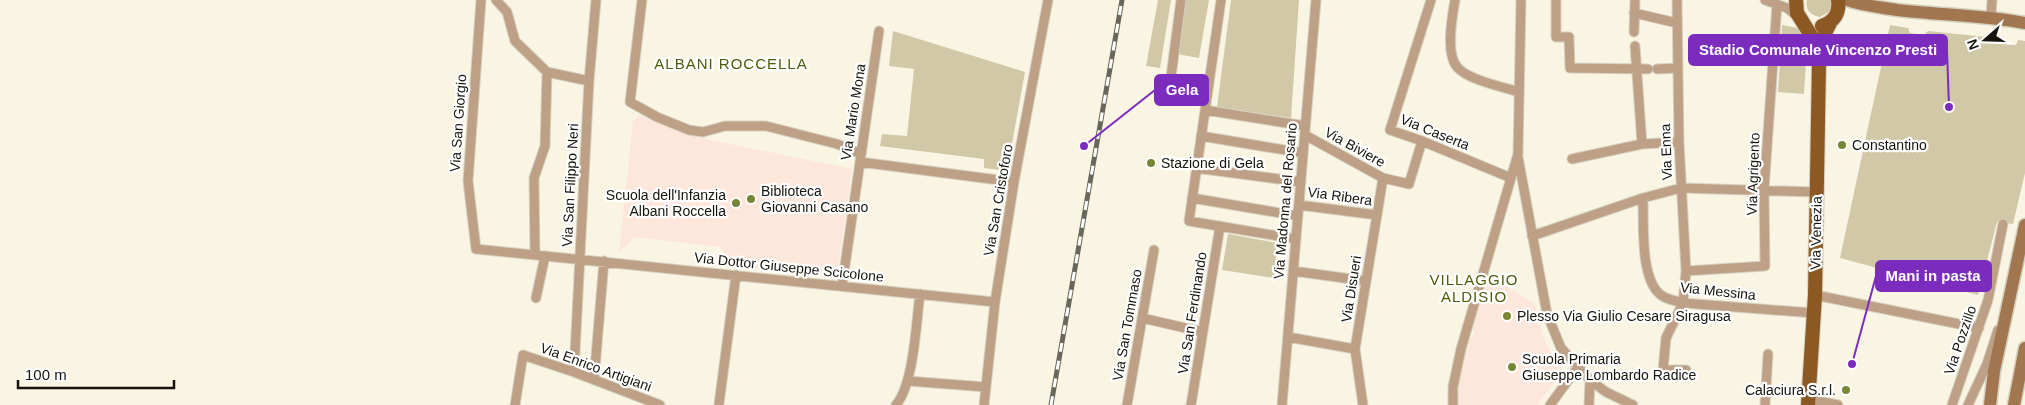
<svg xmlns="http://www.w3.org/2000/svg" width="2025" height="405" font-family="Arial,sans-serif">
	<rect width="100%" height="100%" fill="#faf5e2"/>
	<!-- education -->
	<path fill="#fde6da" d="M 643,116 L 683,133 L 715,141 L 852,169 L 837,276 L 734,267 L 720,247 L 635,237 L 619,252 L 633,122 L 637,117 Z
		M 1490,276 L 1535,304 L 1543,337 L 1555,360 L 1563,371 L 1537,405 L 1458,405 L 1460,373 L 1464,365 L 1463,356 L 1469,339 L 1475,334 L 1472,327 Z"/>
	<!-- green -->
	<path fill="#d0c8a6" d="M 1158,0 L 1171,0 L 1160,68 L 1146,66 Z
		M 1186,0 L 1209,0 L 1199,58 L 1177,54 Z
		M 1231,0 L 1299,0 L 1291,118 L 1217,107 Z
		M 1807,0 L 1832,0 L 1830,11 L 1820,17 C 1810,15 1805,10 1807,0 Z
		M 1782,25 L 1803,29 L 1806,61 L 1804,94 L 1778,92 Z
		M 1890,25 L 1908,28 L 1910,33 L 1924,35 L 1928,31 L 1996,38 L 1999,44 L 2016,45 L 2018,40 L 2025,41 L 2025,173 L 2013,224 L 1997,222 L 1978,295 L 1840,258 Z
		M 893,31 L 1025,72 L 1007,171 L 984,168 L 984,159 L 880,146 L 882,134 L 907,136 L 914,69 L 889,66 Z
		M 1228,234 L 1277,243 L 1274,278 L 1222,270 Z"/>
	<g fill="none" stroke-linecap="round" stroke-linejoin="round">
		<defs>
			<path id="street" d="M 481,0 L 468,181 L 476,249 L 995,302
				M 496,0 L 507,12 L 515,41 L 547,72 L 589,81
				M 642,0 L 630,102 L 657,117 L 689,130 L 703,132 L 725,126 L 766,126 L 837,144 L 861,154
				M 1181,0 L 1169,92 L 1207,97
				M 1221,0 L 1189,221 L 1296,239
				M 1431,0 L 1390,130 L 1422,141 L 1511,178
				M 1455,0 C 1452,17 1445,55 1458,68 C 1469,80 1503,87 1519,92
				M 1556,0 L 1556,37 L 1569,37 L 1570,68 L 1648,69
				M 1677,0 L 1679,142 L 1686,271 L 1683,303 L 1666,338 L 1663,370 L 1686,370
				M 1765,0 L 1787,8 L 1798,17
				M 1634,13 L 1677,23
				M 1991,17 L 1992,0
				M 1634,32 L 1635,0
				M 1635,46 L 1642,144
				M 1657,69 L 1678,68
				M 1205,110 L 1305,126
				M 1305,135 L 1383,178 L 1409,184 L 1422,141
				M 1201,136 L 1303,153
				M 1518,157 L 1547,314 L 1561,348 L 1590,380 L 1606,392 L 1633,405
				M 1572,159 L 1642,144 L 1679,142
				M 860,162 L 1014,182
				M 1196,168 L 1301,182
				M 1192,198 L 1298,216
				M 1643,198 C 1644,223 1639,284 1664,297 C 1670,300 1677,301 1683,303 L 1814,313
				M 1299,205 L 1377,215
				M 1532,236 L 1643,198 L 1681,188 L 1816,192
				M 535,255 L 534,178 L 545,146 L 547,72
				M 1293,271 L 1366,281
				M 1686,271 L 1765,266 L 1764,190 L 1777,4
				M 842,286 L 879,31
				M 1815,295 L 1979,328
				M 536,298 L 545,256
				M 1142,318 L 1203,332
				M 1288,337 L 1355,349
				M 574,372 L 589,81 L 596,0
				M 594,380 L 604,261
				M 908,381 L 986,387
				M 1809,399 L 1838,405
				M 719,404 L 736,275
				M 515,405 L 523,355 L 574,372 L 660,405
				M 896,405 C 914,384 916,323 920,294
				M 984,405 L 995,302 L 1014,182 L 1048,0
				M 1127,405 L 1154,250
				M 1191,405 L 1220,226
				M 1282,405 L 1316,0
				M 1363,405 L 1355,349 L 1383,178
				M 1453,405 L 1453,387 L 1461,349 L 1518,154 L 1521,0
				M 1550,405 L 1578,367
				M 1589,405 L 1590,380
				M 1765,405 L 1768,354
				M 1952,405 L 1988,300 L 2003,224
				M 1968,405 L 1987,364 L 1998,330"/>
			<path id="secondary" d="M 1847,0 C 1863,6 1880,7 1897,10 C 1940,15 1983,15 2025,23
				M 1990,405 L 1994,371 L 2025,225
				M 2014,405 L 2025,348"/>
			<path id="primary" d="M 1796,0 L 1797,13 L 1812,37 L 1818,58
				M 1822,26 C 1834,22 1840,13 1838,0
				M 1808,405 L 1815,295 L 1819,62 L 1825,33 L 1830,23"/>
		</defs>
		<!-- street casing -->
		<use href="#street" stroke="#d5d1c0" stroke-width="11"/>
		<!-- secondary casing -->
		<use href="#secondary" stroke="#d5d1c0" stroke-width="15"/>
		<!-- primary casing -->
		<use href="#primary" stroke="#d5d1c0" stroke-width="16"/>
		<!-- street -->
		<use href="#street" stroke="#bea086" stroke-width="9"/>
		<!-- secondary -->
		<use href="#secondary" stroke="#a2764f" stroke-width="12"/>
		<!-- primary -->
		<use href="#primary" stroke="#8c5823" stroke-width="14"/>
		<defs>
			<path id="rail" d="M 1051,405 L 1122,0"/>
		</defs>
		<!-- rail casing -->
		<use href="#rail" stroke="#69665b" stroke-width="5"/>
		<!-- rail -->
		<use href="#rail" stroke="#fff" stroke-width="3" stroke-dasharray="9" stroke-linecap="butt"/>
	</g>
	<!-- markers -->
	<g fill="#778635" stroke="#fff" stroke-width="2">
		<circle cx="1842" cy="145" r="5"/>
		<circle cx="1151" cy="163" r="5"/>
		<circle cx="751" cy="199" r="5"/>
		<circle cx="736" cy="203" r="5"/>
		<circle cx="1507" cy="316" r="5"/>
		<circle cx="1512" cy="367" r="5"/>
		<circle cx="1846" cy="390" r="5"/>
	</g>
	<g text-anchor="middle" stroke-width="4.5" stroke-linejoin="round" paint-order="stroke">
		<!-- street labels -->
		<g font-size="14" fill="#15130d" stroke="#fff">
			<text transform="translate(853 112) rotate(-81)" y="5">Via Mario Mona</text>
			<text transform="translate(458 123) rotate(-86)" y="5">Via San Giorgio</text>
			<text transform="translate(1435 132) rotate(22)" y="5">Via Caserta</text>
			<text transform="translate(1355 147) rotate(29)" y="5">Via Biviere</text>
			<text transform="translate(1666 152) rotate(-92)" y="5">Via Enna</text>
			<text transform="translate(1753 174) rotate(-88)" y="5">Via Agrigento</text>
			<text transform="translate(570 185) rotate(-87)" y="5">Via San Filippo Neri</text>
			<text transform="translate(1340 196) rotate(8)" y="5">Via Ribera</text>
			<text transform="translate(998 200) rotate(-80)" y="5">Via San Cristoforo</text>
			<text transform="translate(1285 201) rotate(-85)" y="5">Via Madonna del Rosario</text>
			<text transform="translate(1816 233) rotate(-89)" y="5">Via Venezia</text>
			<text transform="translate(789 267) rotate(6)" y="5">Via Dottor Giuseppe Scicolone</text>
			<text transform="translate(1351 289) rotate(-81)" y="5">Via Disueri</text>
			<text transform="translate(1718 291) rotate(6)" y="5">Via Messina</text>
			<text transform="translate(1192 313) rotate(-81)" y="5">Via San Ferdinando</text>
			<text transform="translate(1127 325) rotate(-80)" y="5">Via San Tommaso</text>
			<text transform="translate(1960 340) rotate(-71)" y="5">Via Pozzillo</text>
			<text transform="translate(596 367) rotate(20)" y="5">Via Enrico Artigiani</text>
		</g>
		<!-- poi labels -->
		<g font-size="14" fill="#15130d" stroke="#fff" text-anchor="start">
			<text x="1852" y="150">Constantino</text>
			<text x="1161" y="168">Stazione di Gela</text>
			<text x="761" y="196">Biblioteca<tspan x="761" dy="16">Giovanni Casano</tspan></text>
			<text x="726" y="200" text-anchor="end">Scuola dell'Infanzia<tspan x="726" dy="16">Albani Roccella</tspan></text>
			<text x="1517" y="321">Plesso Via Giulio Cesare Siragusa</text>
			<text x="1522" y="364">Scuola Primaria<tspan x="1522" dy="16">Giuseppe Lombardo Radice</tspan></text>
			<text x="1836" y="395" text-anchor="end">Calaciura S.r.l.</text>
		</g>
		<!-- neighbourhood labels -->
		<g font-size="15" letter-spacing="1" fill="#4f5c0a" stroke="#fff">
			<text x="731" y="69">ALBANI ROCCELLA</text>
			<text x="1474" y="285">VILLAGGIO<tspan x="1474" dy="17">ALDISIO</tspan></text>
		</g>
	</g>
	<!-- callouts -->
	<path fill="none" stroke="#7b2cbf" stroke-width="2" d="M1949 107L1947 50M1084 146L1155 90M1852 364L1876 276"/>
	<g fill="#7b2cbf" stroke="#fff" stroke-width="2">
		<circle cx="1949" cy="107" r="5"/>
		<circle cx="1084" cy="146" r="5"/>
		<circle cx="1852" cy="364" r="5"/>
	</g>
	<g fill="#7b2cbf" stroke="#7b2cbf" stroke-width="2">
		<rect x="1689" y="35" width="258" height="30" rx="5"/>
		<rect x="1155" y="75" width="53" height="30" rx="5"/>
		<rect x="1876" y="261" width="115" height="30" rx="5"/>
	</g>
	<g font-size="15" text-anchor="middle" font-weight="bold" fill="#fff">
		<text x="1818" y="55">Stadio Comunale Vincenzo Presti</text>
		<text x="1182" y="95">Gela</text>
		<text x="1933" y="281">Mani in pasta</text>
	</g>
	<!-- north arrow -->
	<g transform="translate(1985 40) rotate(250)" stroke="#ffffff" stroke-width="4" paint-order="stroke">
	<path d="M0-4L9 19L0 12L-9 19Z" fill="#15130d"/>
	<text y="-8" font-size="14" font-weight="bold" text-anchor="middle" fill="#15130d">N</text>
	</g>
	<!-- scale -->
	<path d="M18 380v8h156v-8" fill="none" stroke="#15130d" stroke-width="2.5"/>
	<text x="25" y="380" font-size="15" fill="#15130d" stroke="#ffffff" stroke-width="4" paint-order="stroke">100 m</text>
</svg>
